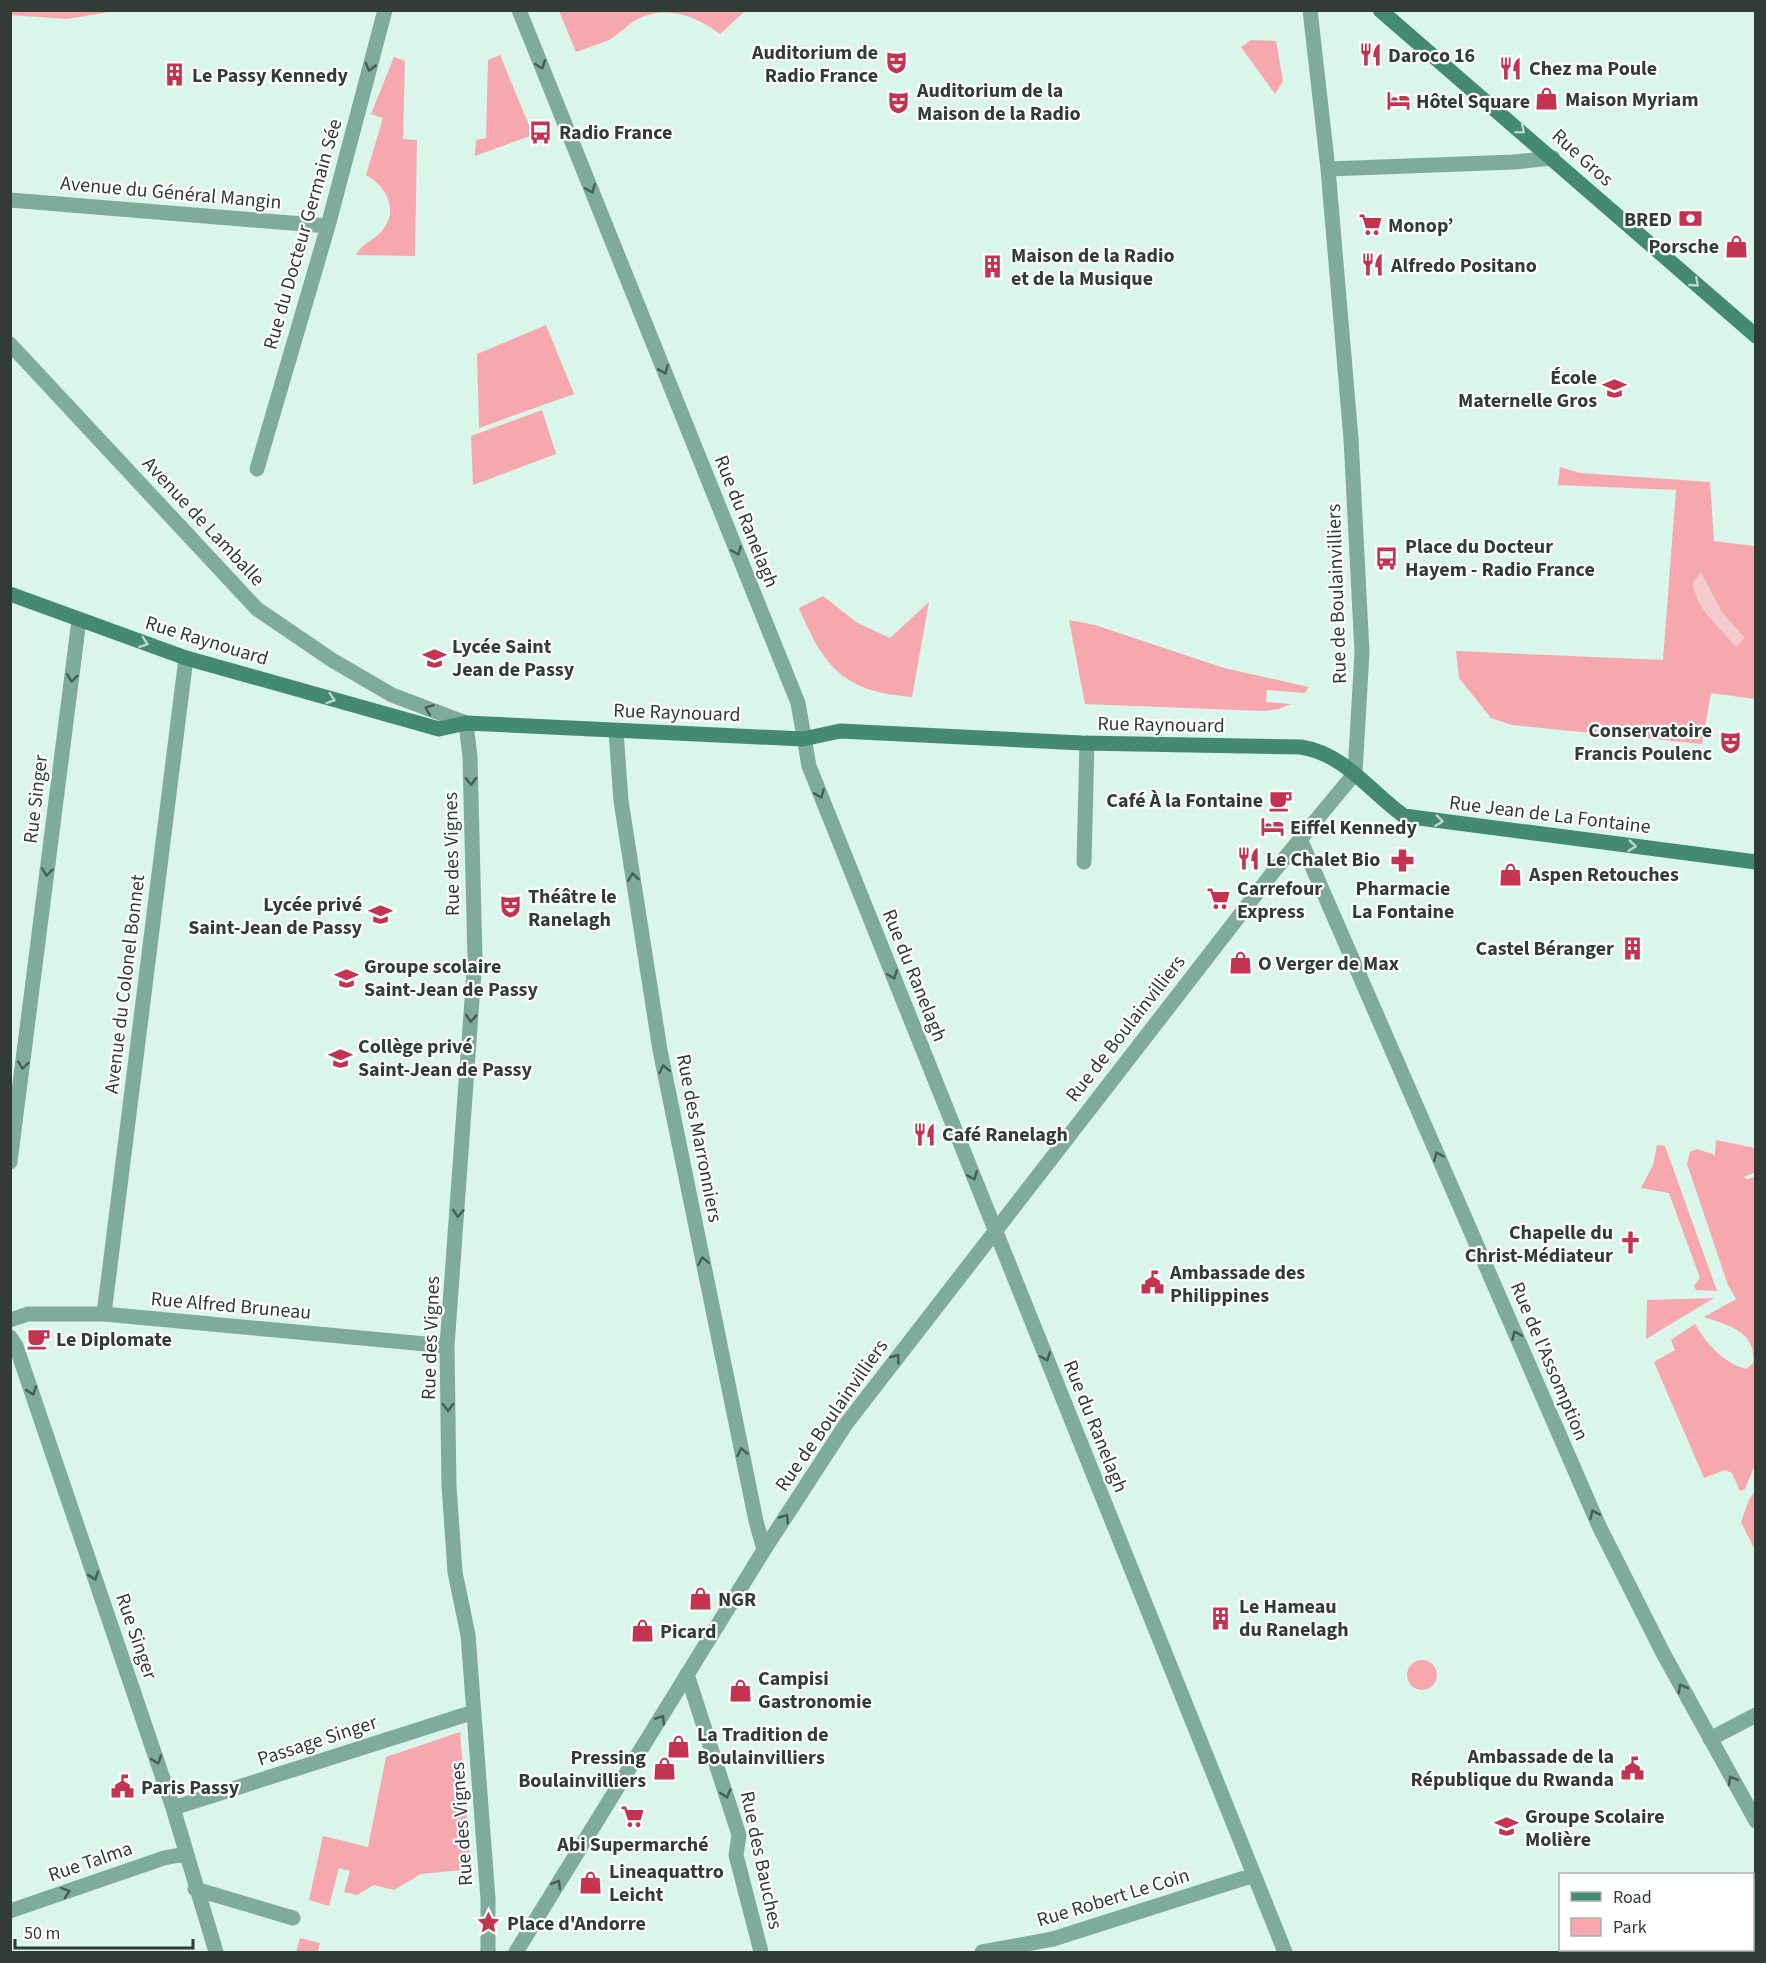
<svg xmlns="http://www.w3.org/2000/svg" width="1766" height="1963" font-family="'Source Sans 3',sans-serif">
	<rect width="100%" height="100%" fill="#daf5ea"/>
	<!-- green -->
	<path fill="#f6a8ae" d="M 10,11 L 11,10 L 114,11 L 67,19 L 11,15 Z
		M 559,11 L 745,11 L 720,34 C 697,17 671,6 642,17 C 629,22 619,35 607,41 C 597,45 586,48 576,52 Z
		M 1251,40 L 1276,41 L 1283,81 L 1275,94 L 1241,47 Z
		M 500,55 L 533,135 L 475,156 L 476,140 L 486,138 L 488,60 Z
		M 394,57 L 405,61 L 403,139 L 417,140 L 415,256 L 356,255 C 362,243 371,242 380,233 C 400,213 388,187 366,175 L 383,118 L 371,114 Z
		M 546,325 L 574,394 L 479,428 L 477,354 Z
		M 542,410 L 556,454 L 473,485 L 471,436 Z
		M 1560,467 L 1580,473 L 1710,482 L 1714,541 L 1755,546 L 1755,699 L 1711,693 L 1702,744 L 1512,725 L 1491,718 L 1459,678 L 1456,651 L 1663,660 L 1676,490 L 1558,485 Z
		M 823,596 L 856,622 L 890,638 L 929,602 L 912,697 C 845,692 824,668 799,608 Z
		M 1069,620 L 1095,625 L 1224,668 L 1309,687 L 1305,693 L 1267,690 L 1266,702 L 1291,704 L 1279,709 L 1263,711 L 1085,704 Z
		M 1716,1140 L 1755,1148 L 1755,1172 L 1744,1177 L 1747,1179 L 1755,1177 L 1755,1465 L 1745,1489 L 1740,1491 L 1732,1473 L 1725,1470 L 1704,1478 L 1654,1362 L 1675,1350 L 1671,1340 L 1695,1324 C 1707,1344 1722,1362 1746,1369 L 1753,1363 C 1757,1331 1727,1325 1704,1317 L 1736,1299 L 1728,1285 L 1687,1164 L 1690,1152 L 1697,1149 L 1715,1155 Z
		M 1657,1145 L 1665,1146 L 1717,1291 L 1696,1290 L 1694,1286 L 1700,1278 L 1669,1193 L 1641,1188 L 1653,1165 Z
		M 1714,1298 L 1646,1339 L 1647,1300 Z
		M 1755,1491 L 1755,1550 L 1741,1522 L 1749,1500 Z
		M1407 1675a15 15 0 1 1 30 0a15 15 0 1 1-30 0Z
		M 460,1732 L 471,1869 L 421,1874 L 394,1890 L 374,1885 L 357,1895 L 344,1892 L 350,1871 L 339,1868 L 329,1906 L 309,1900 L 323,1836 L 368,1847 L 386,1757 Z
		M 300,1938 L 320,1943 L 318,1951 L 323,1952 L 296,1952 Z"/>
	<!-- water -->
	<path fill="#f4cacc" d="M 1701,572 L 1722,612 L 1745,638 L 1736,647 C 1722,630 1693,606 1693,582 Z"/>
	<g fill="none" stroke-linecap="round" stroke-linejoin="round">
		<!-- street -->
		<path stroke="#7fab9a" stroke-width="15" d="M 519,10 L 798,703 L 809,766 L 1285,1952
			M 1328,169 L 1514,162 L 1553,158
			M 10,200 L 328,226
			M 10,344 L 257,609 L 332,660 L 392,695 L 466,723 L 470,757 L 475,958 L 447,1346 L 449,1486 L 455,1572 L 468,1635 L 488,1899 L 488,1952
			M 257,469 L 328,226 L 385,10
			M 616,731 L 621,801 L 660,1050 L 756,1521 L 764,1550
			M 1301,841 L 1599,1526 L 1663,1653 L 1756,1821
			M 1084,862 L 1087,743
			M 10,1162 L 79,620
			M 104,1314 L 186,658
			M 10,1320 L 28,1314 L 104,1314 L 447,1346
			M 10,1337 L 16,1346 L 173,1808 L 216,1952
			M 687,1674 L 739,1835 L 736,1855 L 761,1952
			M 1710,1739 L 1756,1715
			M 173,1808 L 474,1712
			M 195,1889 L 293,1918
			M 10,1911 L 164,1858 L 185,1854
			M 516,1952 L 764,1550 L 846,1424 L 1274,871 L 1355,773 L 1362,652 L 1351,439 L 1328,169 L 1310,10
			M 982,1952 L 1053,1939 L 1254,1875"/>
		<!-- secondary -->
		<path stroke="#438a71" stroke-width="15" d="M 1380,10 L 1756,336
			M 10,594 L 186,658 L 439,729 L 466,723 L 803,739 L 840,731 L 1082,743 L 1301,747 C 1345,754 1370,792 1404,816 L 1756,862"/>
	</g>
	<!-- one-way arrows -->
	<defs><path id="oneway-chevron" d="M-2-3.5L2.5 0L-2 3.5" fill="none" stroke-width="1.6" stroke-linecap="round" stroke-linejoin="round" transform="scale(1.5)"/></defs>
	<g stroke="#485d55">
		<use href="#oneway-chevron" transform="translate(541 65) rotate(69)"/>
		<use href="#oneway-chevron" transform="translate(370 67) rotate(105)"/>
		<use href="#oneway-chevron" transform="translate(591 189) rotate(68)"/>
		<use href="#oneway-chevron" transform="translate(664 370) rotate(68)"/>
		<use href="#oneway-chevron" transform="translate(737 551) rotate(68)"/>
		<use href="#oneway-chevron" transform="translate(72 678) rotate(97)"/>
		<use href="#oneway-chevron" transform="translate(429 709) rotate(-159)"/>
		<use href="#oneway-chevron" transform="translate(471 781) rotate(89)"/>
		<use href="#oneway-chevron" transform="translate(820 794) rotate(68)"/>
		<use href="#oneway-chevron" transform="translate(47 872) rotate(97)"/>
		<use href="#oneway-chevron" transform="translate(633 877) rotate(-99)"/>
		<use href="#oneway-chevron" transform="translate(893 975) rotate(68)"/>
		<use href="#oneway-chevron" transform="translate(471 1018) rotate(94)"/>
		<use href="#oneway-chevron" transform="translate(23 1065) rotate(97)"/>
		<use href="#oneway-chevron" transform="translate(664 1069) rotate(-101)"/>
		<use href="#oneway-chevron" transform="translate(1438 1156) rotate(-113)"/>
		<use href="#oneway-chevron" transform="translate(973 1176) rotate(68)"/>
		<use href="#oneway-chevron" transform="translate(458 1213) rotate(94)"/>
		<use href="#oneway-chevron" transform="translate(703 1261) rotate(-101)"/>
		<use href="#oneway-chevron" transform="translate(1516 1335) rotate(-114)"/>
		<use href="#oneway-chevron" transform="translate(1046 1357) rotate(68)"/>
		<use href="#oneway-chevron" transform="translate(896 1358) rotate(-53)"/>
		<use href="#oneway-chevron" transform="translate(32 1391) rotate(71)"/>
		<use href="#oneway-chevron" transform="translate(448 1407) rotate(89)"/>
		<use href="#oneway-chevron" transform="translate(742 1452) rotate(-101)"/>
		<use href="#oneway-chevron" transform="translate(1594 1514) rotate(-114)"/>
		<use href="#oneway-chevron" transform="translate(785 1518) rotate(-57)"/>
		<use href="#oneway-chevron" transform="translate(94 1576) rotate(71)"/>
		<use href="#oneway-chevron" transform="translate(1682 1688) rotate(-118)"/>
		<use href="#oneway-chevron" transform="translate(661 1719) rotate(-58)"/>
		<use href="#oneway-chevron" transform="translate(157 1760) rotate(71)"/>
		<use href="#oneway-chevron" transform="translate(1732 1780) rotate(-120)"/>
		<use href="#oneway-chevron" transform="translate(726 1794) rotate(73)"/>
		<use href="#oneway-chevron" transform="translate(557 1884) rotate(-58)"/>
		<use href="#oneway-chevron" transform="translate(66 1892) rotate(-19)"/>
	</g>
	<g stroke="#bdd6cd">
		<use href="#oneway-chevron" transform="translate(1521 130) rotate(40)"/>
		<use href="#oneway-chevron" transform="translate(1695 283) rotate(41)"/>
		<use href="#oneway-chevron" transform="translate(144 643) rotate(19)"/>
		<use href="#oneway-chevron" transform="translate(331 699) rotate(16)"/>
		<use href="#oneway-chevron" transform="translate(1439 821) rotate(7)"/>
		<use href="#oneway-chevron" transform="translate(1632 846) rotate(7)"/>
	</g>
	<!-- icons -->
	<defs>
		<symbol id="restaurant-bare" viewBox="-9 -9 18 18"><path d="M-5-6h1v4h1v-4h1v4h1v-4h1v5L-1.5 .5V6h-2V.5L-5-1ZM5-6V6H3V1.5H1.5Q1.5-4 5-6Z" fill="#c43450" stroke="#fff" stroke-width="2.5" paint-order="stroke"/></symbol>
		<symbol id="theatre-bare" viewBox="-9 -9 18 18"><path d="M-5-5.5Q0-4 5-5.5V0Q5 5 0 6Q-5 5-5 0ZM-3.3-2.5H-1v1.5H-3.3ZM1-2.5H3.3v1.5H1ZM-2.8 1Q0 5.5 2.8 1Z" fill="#c43450" stroke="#fff" stroke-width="2.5" paint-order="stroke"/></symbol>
		<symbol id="building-bare" viewBox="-9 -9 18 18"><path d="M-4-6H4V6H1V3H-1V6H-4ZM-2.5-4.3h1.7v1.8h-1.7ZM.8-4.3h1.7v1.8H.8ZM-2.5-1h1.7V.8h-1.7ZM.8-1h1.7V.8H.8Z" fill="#c43450" stroke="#fff" stroke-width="2.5" paint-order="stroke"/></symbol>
		<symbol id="shop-bare" viewBox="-9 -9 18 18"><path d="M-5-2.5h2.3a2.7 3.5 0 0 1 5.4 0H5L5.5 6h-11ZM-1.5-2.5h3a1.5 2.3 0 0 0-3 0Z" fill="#c43450" stroke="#fff" stroke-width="2.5" paint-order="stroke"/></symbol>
		<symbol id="hotel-bare" viewBox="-9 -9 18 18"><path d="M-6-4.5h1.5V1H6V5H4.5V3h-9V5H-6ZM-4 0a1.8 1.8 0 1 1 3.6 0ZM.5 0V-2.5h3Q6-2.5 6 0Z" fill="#c43450" stroke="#fff" stroke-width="2.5" paint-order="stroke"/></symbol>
		<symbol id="bus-bare" viewBox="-9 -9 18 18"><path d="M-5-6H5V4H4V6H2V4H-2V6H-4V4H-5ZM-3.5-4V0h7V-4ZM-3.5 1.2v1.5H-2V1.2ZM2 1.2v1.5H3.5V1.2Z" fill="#c43450" stroke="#fff" stroke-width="2.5" paint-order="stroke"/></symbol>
		<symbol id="bank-bare" viewBox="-9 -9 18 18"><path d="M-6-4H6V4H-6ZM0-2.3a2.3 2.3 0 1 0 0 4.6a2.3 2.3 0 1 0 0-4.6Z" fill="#c43450" stroke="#fff" stroke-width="2.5" paint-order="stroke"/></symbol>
		<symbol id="supermarket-bare" viewBox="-9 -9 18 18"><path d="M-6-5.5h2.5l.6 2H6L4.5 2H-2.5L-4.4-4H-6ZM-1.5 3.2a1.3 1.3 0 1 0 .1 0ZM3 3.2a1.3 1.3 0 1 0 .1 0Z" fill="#c43450" stroke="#fff" stroke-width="2.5" paint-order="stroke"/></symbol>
		<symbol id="school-bare" viewBox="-9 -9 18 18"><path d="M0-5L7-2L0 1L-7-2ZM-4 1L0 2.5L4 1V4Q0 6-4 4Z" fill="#c43450" stroke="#fff" stroke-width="2.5" paint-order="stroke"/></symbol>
		<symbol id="cafe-bare" viewBox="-9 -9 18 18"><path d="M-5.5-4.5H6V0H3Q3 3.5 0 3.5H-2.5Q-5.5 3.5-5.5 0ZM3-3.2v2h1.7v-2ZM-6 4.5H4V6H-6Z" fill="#c43450" stroke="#fff" stroke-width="2.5" paint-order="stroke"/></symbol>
		<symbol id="pharmacy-bare" viewBox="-9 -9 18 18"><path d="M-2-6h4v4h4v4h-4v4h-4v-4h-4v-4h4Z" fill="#c43450" stroke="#fff" stroke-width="2.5" paint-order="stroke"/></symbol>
		<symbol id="church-bare" viewBox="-9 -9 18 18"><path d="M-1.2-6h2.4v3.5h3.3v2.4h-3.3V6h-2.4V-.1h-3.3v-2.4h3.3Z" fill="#c43450" stroke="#fff" stroke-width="2.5" paint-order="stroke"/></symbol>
		<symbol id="civic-bare" viewBox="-9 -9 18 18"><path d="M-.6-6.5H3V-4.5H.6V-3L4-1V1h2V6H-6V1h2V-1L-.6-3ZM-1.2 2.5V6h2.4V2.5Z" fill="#c43450" stroke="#fff" stroke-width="2.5" paint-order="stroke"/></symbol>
		<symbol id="sight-bare" viewBox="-9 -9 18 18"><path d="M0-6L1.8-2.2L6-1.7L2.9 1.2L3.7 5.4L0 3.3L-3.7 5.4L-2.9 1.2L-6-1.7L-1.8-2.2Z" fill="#c43450" stroke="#fff" stroke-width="2.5" paint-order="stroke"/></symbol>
	</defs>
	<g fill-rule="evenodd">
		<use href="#restaurant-bare" x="1354" y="38" width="33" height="33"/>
		<use href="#theatre-bare" x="880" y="46" width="33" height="33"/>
		<use href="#restaurant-bare" x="1494" y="52" width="33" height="33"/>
		<use href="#building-bare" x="158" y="58" width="33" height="33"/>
		<use href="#shop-bare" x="1530" y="82" width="33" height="33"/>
		<use href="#hotel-bare" x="1382" y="84" width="33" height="33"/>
		<use href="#theatre-bare" x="882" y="86" width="33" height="33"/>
		<use href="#bus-bare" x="524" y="116" width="33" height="33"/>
		<use href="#bank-bare" x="1674" y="202" width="33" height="33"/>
		<use href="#supermarket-bare" x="1354" y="208" width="33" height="33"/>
		<use href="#shop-bare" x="1720" y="230" width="33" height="33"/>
		<use href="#restaurant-bare" x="1356" y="248" width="33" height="33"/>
		<use href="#building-bare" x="976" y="250" width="33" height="33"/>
		<use href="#school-bare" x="1598" y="372" width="33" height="33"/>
		<use href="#bus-bare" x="1370" y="542" width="33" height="33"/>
		<use href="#school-bare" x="418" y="642" width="33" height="33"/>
		<use href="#theatre-bare" x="1714" y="726" width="33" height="33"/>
		<use href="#cafe-bare" x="1264" y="784" width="33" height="33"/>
		<use href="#hotel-bare" x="1256" y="810" width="33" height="33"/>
		<use href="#restaurant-bare" x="1232" y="842" width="33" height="33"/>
		<use href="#pharmacy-bare" x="1386" y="844" width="33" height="33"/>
		<use href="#shop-bare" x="1494" y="858" width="33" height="33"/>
		<use href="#supermarket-bare" x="1202" y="882" width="33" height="33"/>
		<use href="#theatre-bare" x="494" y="890" width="33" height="33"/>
		<use href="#school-bare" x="364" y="898" width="33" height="33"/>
		<use href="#building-bare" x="1616" y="932" width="33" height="33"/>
		<use href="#shop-bare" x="1224" y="946" width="33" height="33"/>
		<use href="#school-bare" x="330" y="962" width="33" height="33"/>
		<use href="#school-bare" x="324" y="1042" width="33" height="33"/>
		<use href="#restaurant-bare" x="908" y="1118" width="33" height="33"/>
		<use href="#church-bare" x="1614" y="1226" width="33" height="33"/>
		<use href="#civic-bare" x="1136" y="1266" width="33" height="33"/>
		<use href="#cafe-bare" x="22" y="1322" width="33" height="33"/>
		<use href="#shop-bare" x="684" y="1582" width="33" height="33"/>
		<use href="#building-bare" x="1204" y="1602" width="33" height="33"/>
		<use href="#shop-bare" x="626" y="1614" width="33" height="33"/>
		<use href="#shop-bare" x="724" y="1674" width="33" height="33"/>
		<use href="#shop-bare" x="662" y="1730" width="33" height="33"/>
		<use href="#civic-bare" x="1616" y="1752" width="33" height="33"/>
		<use href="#shop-bare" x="648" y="1752" width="33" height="33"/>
		<use href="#civic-bare" x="106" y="1770" width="33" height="33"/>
		<use href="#supermarket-bare" x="616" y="1800" width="33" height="33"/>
		<use href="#school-bare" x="1490" y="1810" width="33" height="33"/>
		<use href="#shop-bare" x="574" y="1866" width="33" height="33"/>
		<use href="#sight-bare" x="472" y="1906" width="33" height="33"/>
	</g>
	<g text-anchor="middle" stroke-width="4.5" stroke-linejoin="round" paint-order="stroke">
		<!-- poi labels -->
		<g font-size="20" font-weight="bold" fill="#313c37" stroke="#fff" text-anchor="start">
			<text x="878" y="59" text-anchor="end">Auditorium de<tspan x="878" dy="23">Radio France</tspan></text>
			<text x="1388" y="62">Daroco 16</text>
			<text x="1529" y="75">Chez ma Poule</text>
			<text x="192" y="82">Le Passy Kennedy</text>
			<text x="917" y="97">Auditorium de la<tspan x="917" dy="23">Maison de la Radio</tspan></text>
			<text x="1565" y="106">Maison Myriam</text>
			<text x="1416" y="108">Hôtel Square</text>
			<text x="559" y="139">Radio France</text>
			<text x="1672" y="226" text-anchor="end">BRED</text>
			<text x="1388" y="232">Monop’</text>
			<text x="1719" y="253" text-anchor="end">Porsche</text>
			<text x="1011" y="262">Maison de la Radio<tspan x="1011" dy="23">et de la Musique</tspan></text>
			<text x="1391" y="272">Alfredo Positano</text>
			<text x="1597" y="384" text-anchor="end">École<tspan x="1597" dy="23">Maternelle Gros</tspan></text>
			<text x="1405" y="553">Place du Docteur<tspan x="1405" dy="23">Hayem - Radio France</tspan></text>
			<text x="452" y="653">Lycée Saint<tspan x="452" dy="23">Jean de Passy</tspan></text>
			<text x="1712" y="737" text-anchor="end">Conservatoire<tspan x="1712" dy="23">Francis Poulenc</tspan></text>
			<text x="1263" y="807" text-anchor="end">Café À la Fontaine</text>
			<text x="1290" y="834">Eiffel Kennedy</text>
			<text x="1266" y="866">Le Chalet Bio</text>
			<text x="1529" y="881">Aspen Retouches</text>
			<text x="1237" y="895">Carrefour<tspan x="1237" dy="23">Express</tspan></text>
			<text x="1403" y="895" text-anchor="middle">Pharmacie<tspan x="1403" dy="23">La Fontaine</tspan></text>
			<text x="528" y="903">Théâtre le<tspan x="528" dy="23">Ranelagh</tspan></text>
			<text x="362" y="911" text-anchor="end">Lycée privé<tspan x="362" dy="23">Saint-Jean de Passy</tspan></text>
			<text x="1614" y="955" text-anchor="end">Castel Béranger</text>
			<text x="1258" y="970">O Verger de Max</text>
			<text x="364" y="973">Groupe scolaire<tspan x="364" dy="23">Saint-Jean de Passy</tspan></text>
			<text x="358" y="1053">Collège privé<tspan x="358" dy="23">Saint-Jean de Passy</tspan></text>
			<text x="942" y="1141">Café Ranelagh</text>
			<text x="1613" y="1239" text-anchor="end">Chapelle du<tspan x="1613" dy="23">Christ-Médiateur</tspan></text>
			<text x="1170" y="1279">Ambassade des<tspan x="1170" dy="23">Philippines</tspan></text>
			<text x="56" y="1346">Le Diplomate</text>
			<text x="718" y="1606">NGR</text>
			<text x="1239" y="1613">Le Hameau<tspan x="1239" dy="23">du Ranelagh</tspan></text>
			<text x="660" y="1638">Picard</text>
			<text x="758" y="1685">Campisi<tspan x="758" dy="23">Gastronomie</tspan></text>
			<text x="697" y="1741">La Tradition de<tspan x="697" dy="23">Boulainvilliers</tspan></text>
			<text x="1614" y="1763" text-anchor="end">Ambassade de la<tspan x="1614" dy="23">République du Rwanda</tspan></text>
			<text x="646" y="1764" text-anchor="end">Pressing<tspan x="646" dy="23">Boulainvilliers</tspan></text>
			<text x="141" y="1794">Paris Passy</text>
			<text x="1525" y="1823">Groupe Scolaire<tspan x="1525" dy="23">Molière</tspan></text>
			<text x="633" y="1851" text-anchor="middle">Abi Supermarché</text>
			<text x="609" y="1878">Lineaquattro<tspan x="609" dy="23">Leicht</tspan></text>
			<text x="507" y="1930">Place d'Andorre</text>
		</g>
		<!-- street labels -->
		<g font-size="20" fill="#313c37" stroke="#fff">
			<text transform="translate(1583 157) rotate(42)" y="7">Rue Gros</text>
			<text transform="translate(171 192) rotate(5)" y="7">Avenue du Général Mangin</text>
			<text transform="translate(302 234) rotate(-74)" y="7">Rue du Docteur Germain Sée</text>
			<text transform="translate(204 521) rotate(47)" y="7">Avenue de Lamballe</text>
			<text transform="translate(747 521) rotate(68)" y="7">Rue du Ranelagh</text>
			<text transform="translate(1336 594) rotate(-92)" y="7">Rue de Boulainvilliers</text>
			<text transform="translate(207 640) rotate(17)" y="7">Rue Raynouard</text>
			<text transform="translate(677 712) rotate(2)" y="7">Rue Raynouard</text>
			<text transform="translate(1161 724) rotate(1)" y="7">Rue Raynouard</text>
			<text transform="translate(35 799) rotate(-83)" y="7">Rue Singer</text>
			<text transform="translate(1550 814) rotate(7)" y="7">Rue Jean de La Fontaine</text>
			<text transform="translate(451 854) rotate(-91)" y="7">Rue des Vignes</text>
			<text transform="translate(915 975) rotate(68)" y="7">Rue du Ranelagh</text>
			<text transform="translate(124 984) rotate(-83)" y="7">Avenue du Colonel Bonnet</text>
			<text transform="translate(1125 1028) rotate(-52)" y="7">Rue de Boulainvilliers</text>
			<text transform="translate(700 1138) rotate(79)" y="7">Rue des Marronniers</text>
			<text transform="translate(231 1305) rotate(5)" y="7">Rue Alfred Bruneau</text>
			<text transform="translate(430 1338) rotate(-88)" y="7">Rue des Vignes</text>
			<text transform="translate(1550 1361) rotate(67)" y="7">Rue de l'Assomption</text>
			<text transform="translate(831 1415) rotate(-55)" y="7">Rue de Boulainvilliers</text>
			<text transform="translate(1096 1426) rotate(68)" y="7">Rue du Ranelagh</text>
			<text transform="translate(137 1636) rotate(71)" y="7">Rue Singer</text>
			<text transform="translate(317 1740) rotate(-18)" y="7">Passage Singer</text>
			<text transform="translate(461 1824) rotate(-94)" y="7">Rue des Vignes</text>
			<text transform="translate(762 1860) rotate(78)" y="7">Rue des Bauches</text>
			<text transform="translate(90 1861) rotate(-19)" y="7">Rue Talma</text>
			<text transform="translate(1113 1897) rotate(-17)" y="7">Rue Robert Le Coin</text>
		</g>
	</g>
	<!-- border -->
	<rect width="1766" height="1963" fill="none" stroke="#313c37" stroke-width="24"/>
	<!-- legend -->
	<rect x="1559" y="1873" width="195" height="78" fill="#ffffff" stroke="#adb1af" stroke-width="1.5"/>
	<rect x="1571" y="1892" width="30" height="9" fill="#438a71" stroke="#adb1af" stroke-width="1.5"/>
	<text x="1613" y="1903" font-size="18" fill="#313c37">Road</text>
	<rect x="1571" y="1918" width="30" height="18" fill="#f6a8ae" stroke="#adb1af" stroke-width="1.5"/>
	<text x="1613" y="1933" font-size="18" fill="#313c37">Park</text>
	<!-- scale -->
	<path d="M15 1939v9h178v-9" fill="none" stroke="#313c37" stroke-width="3"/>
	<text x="24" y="1939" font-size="18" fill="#313c37" stroke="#ffffff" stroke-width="4.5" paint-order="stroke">50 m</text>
</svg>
